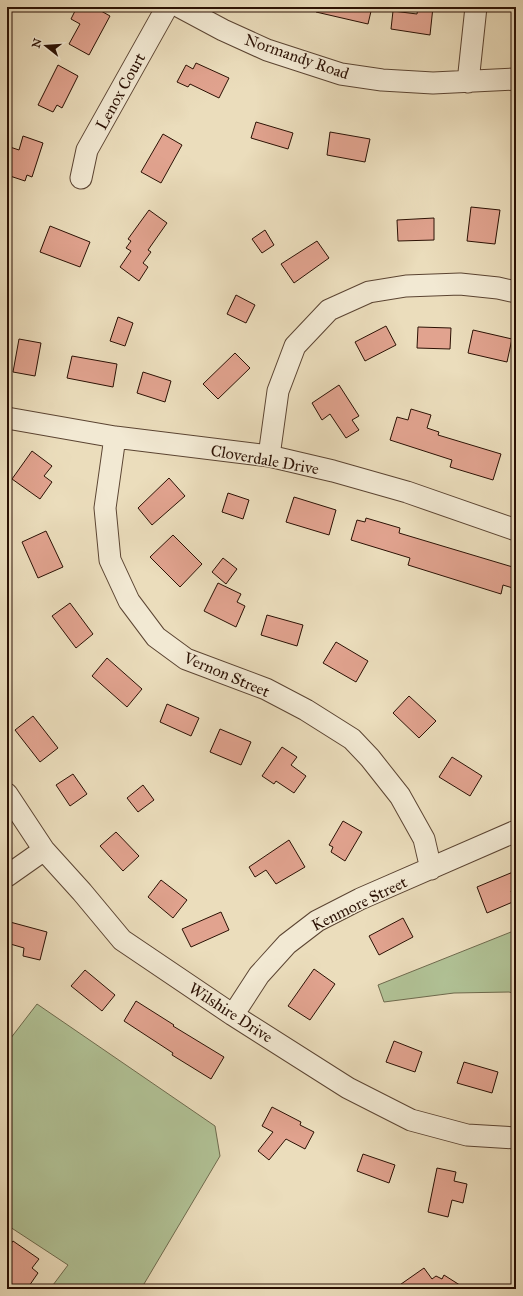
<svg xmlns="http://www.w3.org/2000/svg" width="523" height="1296" font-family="'IM FELL Great Primer',serif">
	<rect width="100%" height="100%" fill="#ebddbc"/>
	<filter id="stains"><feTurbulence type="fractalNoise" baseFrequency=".005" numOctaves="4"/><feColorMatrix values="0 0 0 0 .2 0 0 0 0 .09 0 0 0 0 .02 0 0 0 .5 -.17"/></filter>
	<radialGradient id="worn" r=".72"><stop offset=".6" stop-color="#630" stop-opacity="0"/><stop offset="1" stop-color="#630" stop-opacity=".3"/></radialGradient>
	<!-- green -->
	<path fill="#b1c296" stroke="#6e6a4d" d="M 516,930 L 516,994 L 509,992 L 454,993 L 384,1002 L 378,985 Z
		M 37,1004 L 215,1126 L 220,1156 L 141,1289 L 50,1289 L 68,1265 L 7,1225 L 7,1043 Z"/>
	<!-- building -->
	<path fill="#e1a38f" stroke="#2b1104" d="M 77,7 L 94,7 L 110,16 L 89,55 L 69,44 L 80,24 L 71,19 Z
		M 317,7 L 372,7 L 368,24 L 316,12 Z
		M 418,7 L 433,7 L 430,35 L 391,29 L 393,11 L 417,14 Z
		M 196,63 L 229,78 L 219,98 L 190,84 L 188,87 L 177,82 L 186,65 L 193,69 Z
		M 58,65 L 78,76 L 62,108 L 57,105 L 53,112 L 38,105 Z
		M 256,122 L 293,133 L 288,149 L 251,138 Z
		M 330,132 L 370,139 L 365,162 L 327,155 Z
		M 163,134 L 182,145 L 161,183 L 141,172 Z
		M 23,136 L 43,143 L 32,177 L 27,175 L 25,181 L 7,175 L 7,146 L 19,150 Z
		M 471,207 L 500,210 L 495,244 L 467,241 Z
		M 149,210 L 167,223 L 148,250 L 151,252 L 143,263 L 148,267 L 139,281 L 120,267 L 131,251 L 126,248 L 131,241 L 128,239 Z
		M 434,218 L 434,240 L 398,241 L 397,220 Z
		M 50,226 L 90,242 L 80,267 L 40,252 Z
		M 265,230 L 274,245 L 262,253 L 252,239 Z
		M 317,241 L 329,258 L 294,283 L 281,264 Z
		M 236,295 L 255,305 L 246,323 L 227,314 Z
		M 118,317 L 133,323 L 125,346 L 110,341 Z
		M 386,326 L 396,345 L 365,361 L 355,342 Z
		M 418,327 L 451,328 L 450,349 L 417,348 Z
		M 473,330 L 512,339 L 507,362 L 468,353 Z
		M 19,339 L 41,343 L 35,376 L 13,372 Z
		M 235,353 L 250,368 L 218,399 L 203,384 Z
		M 72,356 L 117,364 L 113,387 L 67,378 Z
		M 143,372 L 171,381 L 165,402 L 137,393 Z
		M 339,385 L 359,416 L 352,420 L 359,430 L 346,438 L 330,414 L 322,420 L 312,403 Z
		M 411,409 L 431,415 L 427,428 L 439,432 L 438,435 L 501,454 L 493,480 L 450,467 L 452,460 L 390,440 L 397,417 L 408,420 Z
		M 32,451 L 52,466 L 44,476 L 52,482 L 40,499 L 12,479 Z
		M 169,478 L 185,496 L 152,525 L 138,508 Z
		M 228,493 L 249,500 L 243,519 L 222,512 Z
		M 294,497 L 336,510 L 329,535 L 286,522 Z
		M 366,518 L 400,528 L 399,533 L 516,568 L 516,589 L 503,585 L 501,594 L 408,565 L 410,558 L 351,540 L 357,520 L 365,522 Z
		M 46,531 L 63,567 L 38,578 L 22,542 Z
		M 173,535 L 202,564 L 180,587 L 150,557 Z
		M 223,558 L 237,569 L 226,584 L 212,572 Z
		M 218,583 L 241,594 L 237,602 L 245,606 L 236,627 L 204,611 Z
		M 70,603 L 93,634 L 76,648 L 52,616 Z
		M 267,615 L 303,625 L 297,646 L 261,635 Z
		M 336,642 L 368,661 L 356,682 L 323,663 Z
		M 107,658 L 142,689 L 127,707 L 92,676 Z
		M 409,696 L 436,721 L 419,738 L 393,713 Z
		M 167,704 L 199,718 L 191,736 L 160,722 Z
		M 33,716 L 58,748 L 40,762 L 15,730 Z
		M 220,729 L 251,742 L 241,765 L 210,752 Z
		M 282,747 L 297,757 L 291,765 L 306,776 L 294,793 L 276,781 L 274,784 L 262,776 Z
		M 452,757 L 482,776 L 470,796 L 439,777 Z
		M 73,774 L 87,794 L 70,806 L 56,785 Z
		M 143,785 L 154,800 L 138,812 L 127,798 Z
		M 343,821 L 362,832 L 345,861 L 331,852 L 333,847 L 329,845 Z
		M 116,832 L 139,856 L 123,871 L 100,846 Z
		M 289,840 L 305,867 L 276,884 L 266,870 L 255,877 L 249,867 Z
		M 513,872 L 516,881 L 516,889 L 511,891 L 515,901 L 487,913 L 477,887 Z
		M 161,880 L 187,900 L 173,918 L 148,897 Z
		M 221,912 L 229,930 L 191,947 L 182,929 Z
		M 403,918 L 413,937 L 379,955 L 369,936 Z
		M 10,922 L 47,932 L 40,960 L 23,956 L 24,948 L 7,943 L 7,931 Z
		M 314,969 L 335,984 L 310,1020 L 288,1006 Z
		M 85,970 L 115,995 L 102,1011 L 71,986 Z
		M 136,1001 L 174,1025 L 173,1026 L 224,1057 L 211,1079 L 172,1055 L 173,1053 L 124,1021 Z
		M 394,1041 L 422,1052 L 415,1072 L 386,1062 Z
		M 464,1062 L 498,1072 L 492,1093 L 457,1083 Z
		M 272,1107 L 301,1122 L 300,1125 L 314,1132 L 305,1149 L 286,1139 L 269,1160 L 258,1151 L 273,1132 L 262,1126 Z
		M 363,1154 L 395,1165 L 389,1183 L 357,1171 Z
		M 437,1168 L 456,1172 L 454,1181 L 467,1184 L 463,1203 L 452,1200 L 448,1217 L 428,1212 Z
		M 13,1241 L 39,1259 L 32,1268 L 38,1273 L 27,1289 L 7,1289 L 7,1249 Z
		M 424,1268 L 432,1279 L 436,1276 L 442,1279 L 444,1275 L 466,1289 L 394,1289 Z"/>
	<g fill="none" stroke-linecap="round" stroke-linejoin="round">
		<defs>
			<path id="minor" d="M 180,7 L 223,30 L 267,50 L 341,74 L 382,80 L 433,83 L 516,79
				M 468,82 L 476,7
				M 81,178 L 87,150 L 167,7
				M 7,418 L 115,437 L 269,456 L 333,471 L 407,492 L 516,530
				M 115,437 L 105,508 L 110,560 L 129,601 L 156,637 L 186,659 L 266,689 L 306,710 L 352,739 L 370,758 L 400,796 L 424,839 L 431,869
				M 269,456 L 278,391 L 295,346 L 329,310 L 369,292 L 406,286 L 460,284 L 498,288 L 516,292
				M 7,794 L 44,850 L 82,892 L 122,940 L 233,1015 L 348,1088 L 411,1120 L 467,1135 L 516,1138
				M 7,876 L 44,850
				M 233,1015 L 259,975 L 287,944 L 317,921 L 360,899 L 516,831"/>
		</defs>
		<!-- minor casing -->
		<use href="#minor" stroke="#5b4432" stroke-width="23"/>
		<!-- minor -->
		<use href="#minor" stroke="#f2e9d3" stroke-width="21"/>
	</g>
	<g text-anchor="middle" stroke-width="3" stroke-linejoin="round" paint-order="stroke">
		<!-- street labels -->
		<g font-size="16" fill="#2b1104" stroke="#f2e9d3">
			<text transform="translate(297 56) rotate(19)" y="6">Normandy Road</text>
			<text transform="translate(120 91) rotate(-61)" y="6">Lenox Court</text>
			<text transform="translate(265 459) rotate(10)" y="6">Cloverdale Drive</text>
			<text transform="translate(227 674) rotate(23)" y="6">Vernon Street</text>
			<text transform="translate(359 903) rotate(-26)" y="6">Kenmore Street</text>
			<text transform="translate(231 1012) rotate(33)" y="6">Wilshire Drive</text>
		</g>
	</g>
	<!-- margin -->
	<rect width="523" height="1296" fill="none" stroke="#ebddbc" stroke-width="24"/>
	<rect x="8" y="8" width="507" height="1280" fill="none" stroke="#2b1104" stroke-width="2"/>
	<rect x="12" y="12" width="499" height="1272" fill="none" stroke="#2b1104"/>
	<!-- north arrow -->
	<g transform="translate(46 46) rotate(287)" stroke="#f2e9d3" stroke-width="3" paint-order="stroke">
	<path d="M0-3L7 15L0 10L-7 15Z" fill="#2b1104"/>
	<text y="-6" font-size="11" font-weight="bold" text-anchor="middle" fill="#2b1104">N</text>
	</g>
	<rect width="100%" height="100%" filter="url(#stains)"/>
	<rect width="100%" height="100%" fill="url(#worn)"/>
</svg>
